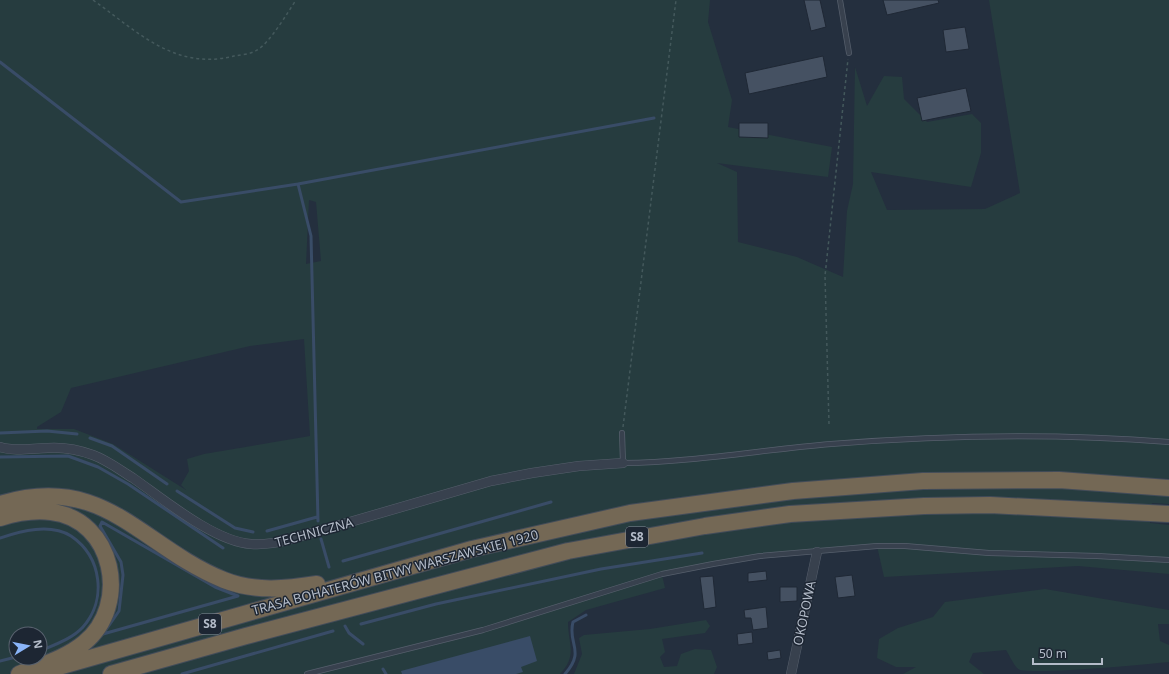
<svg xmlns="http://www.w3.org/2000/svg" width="1169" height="674" font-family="'Noto Sans',sans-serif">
	<rect width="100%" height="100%" fill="#242f3e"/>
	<!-- green -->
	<path fill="#263c3f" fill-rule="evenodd" d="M 0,0 L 710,0 L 708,22 L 732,100 L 728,127 L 832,147 L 828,177 L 717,163 L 737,172 L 738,242 L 797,257 L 843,277 L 847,211 L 853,184 L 855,67 L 867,106 L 884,76 L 902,77 L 904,99 L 927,122 L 972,114 L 981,123 L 981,153 L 971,187 L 871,172 L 887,210 L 985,209 L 1020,193 L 989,0 L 1169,0 L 1169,479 L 1155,478 L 1153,494 L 1169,496 L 1169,504 L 1152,503 L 1150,523 L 1169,525 L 1169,574 L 1078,566 L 884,577 L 877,546 L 760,556 L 662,575 L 665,588 L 586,610 L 568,622 C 568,644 578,655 560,674 L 0,674 ZM 309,200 L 316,202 L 321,261 L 306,264 ZM 304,339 L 310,436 L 204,454 L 187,459 L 189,471 L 181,485 L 186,490 L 113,444 L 74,429 L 37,429 L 37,427 L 61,412 L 71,388 L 250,346 ZM 16,634 L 40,634 L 40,658 L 16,658 Z
		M 1045,589 L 1169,610 L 1169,624 L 1158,624 L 1160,641 L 1169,645 L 1169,662 C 1139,665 1043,674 1020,670 C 1014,667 1010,656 1006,650 L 973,653 L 969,662 L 984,674 L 903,674 L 916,667 L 896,667 L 877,658 L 879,639 L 898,628 L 933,617 L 945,602 Z
		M 706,620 L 710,626 L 705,633 L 662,639 L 665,652 L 660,657 L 664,667 L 677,666 L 681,654 L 695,649 L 711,650 L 717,667 L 714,674 L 574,674 L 582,654 L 579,638 L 584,635 L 650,629 Z"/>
	<!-- water -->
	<path fill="#394c67" d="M 530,636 L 537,661 L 521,667 L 523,672 L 516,674 L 402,674 L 401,671 Z"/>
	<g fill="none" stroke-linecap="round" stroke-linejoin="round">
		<!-- stream -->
		<path stroke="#394c67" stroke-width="3" d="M 0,62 L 181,202 L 298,184 L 654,118
			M 298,184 L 311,236 L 318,521
			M 0,433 L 47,431 L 77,434
			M 90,438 L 112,446 L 167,484
			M 0,457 L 68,456 L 98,467 L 128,484 L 223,548
			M 177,491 L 235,528 L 253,532
			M 102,522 L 215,587 L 238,596 L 103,634 L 119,611 L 123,575 L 121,562 L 100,526 Z
			M 267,531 L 317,517
			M 0,538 C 21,531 50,523 71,536 C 102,557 107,600 83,627 C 72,639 54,645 40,651
			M 321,539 L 329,567
			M 343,561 L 551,502
			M 361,624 L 436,604 L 601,569 L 702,553
			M 345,626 L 349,633 L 363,644
			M 0,661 L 16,657
			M 383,669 L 386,674
			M 182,674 L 333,631
			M 565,674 C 586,650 567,644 573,622 L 586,615"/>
	</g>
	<!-- building -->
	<path fill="#455162" stroke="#1f2835" d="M 804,0 L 820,0 L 826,27 L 811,31 Z
		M 883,0 L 938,0 L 939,3 L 887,15 Z
		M 965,27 L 969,49 L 946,52 L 943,30 Z
		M 823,56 L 827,77 L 749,94 L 745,73 Z
		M 966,88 L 971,111 L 922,121 L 917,98 Z
		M 739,123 L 768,123 L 768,138 L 739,137 Z
		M 766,571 L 767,580 L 748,582 L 748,573 Z
		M 852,575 L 855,596 L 838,598 L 835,577 Z
		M 713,576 L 716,607 L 704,609 L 700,577 Z
		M 780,587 L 797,587 L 797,601 L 780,602 Z
		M 766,607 L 768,628 L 753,630 L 751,618 L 745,618 L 744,610 Z
		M 752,632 L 753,643 L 738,645 L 737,634 Z
		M 780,650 L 781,658 L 768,660 L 767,652 Z"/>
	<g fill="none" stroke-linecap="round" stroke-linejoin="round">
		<defs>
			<path id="service" d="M 840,0 L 849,53
				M 622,433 L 623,463 C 693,462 761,450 831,444 C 943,435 1056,433 1169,442
				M 307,674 L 483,630 L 662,574 L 713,564 L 760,556 L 877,546 L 905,546 L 989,553 L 1097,556 L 1169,560"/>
			<path id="minor" d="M 0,447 C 15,452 33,448 48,448 C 64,447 79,450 93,455 C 107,460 120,470 133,478 C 163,499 215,542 251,544 C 264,545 276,543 288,540 L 491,481 L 532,473 L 579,466 L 623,463
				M 791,674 L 817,552"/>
			<path id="motorway" d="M 0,504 C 105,472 140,546 224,580 C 254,592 286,589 317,584
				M 0,518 C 16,513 34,510 51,512 C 114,519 131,605 84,643 C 66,658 41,665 19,674
				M 34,674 L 472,549 L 630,513 L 793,491 L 923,481 L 1059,480 L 1169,488
				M 111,674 L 246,636 L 568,551 L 705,526 L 790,514 L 924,506 L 990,505 L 1169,514"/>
		</defs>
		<!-- service casing -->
		<use href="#service" stroke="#565f6c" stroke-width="6"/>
		<!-- minor casing -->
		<use href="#minor" stroke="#565f6c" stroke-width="10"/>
		<!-- motorway casing -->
		<use href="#motorway" stroke="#434c59" stroke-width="18"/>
		<!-- path -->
		<path stroke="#44595c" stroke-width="1.5" stroke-dasharray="3 3" stroke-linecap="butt" d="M 93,0 C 138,32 175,71 234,56 C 241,55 251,54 257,50 C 269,44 288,12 296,0
			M 829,424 L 825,276 L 848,59
			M 623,427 L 676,0"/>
		<!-- service -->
		<use href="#service" stroke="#38414e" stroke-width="4.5"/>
		<!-- minor -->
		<use href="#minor" stroke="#38414e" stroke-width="9"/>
		<!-- motorway -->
		<use href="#motorway" stroke="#746855" stroke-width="16"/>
	</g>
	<g text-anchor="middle" stroke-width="3" stroke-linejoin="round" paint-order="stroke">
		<!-- shield labels -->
		<g fill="#1d2633" stroke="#878f9c" stroke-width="1">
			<rect x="626" y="527" width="22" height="20" rx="3"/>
			<rect x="199" y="614" width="22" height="20" rx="3"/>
		</g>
		<g font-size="12" font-weight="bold" fill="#b4bcc9">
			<text x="637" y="541">S8</text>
			<text x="210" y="628">S8</text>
		</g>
		<!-- street labels -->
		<g font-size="13" fill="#b4bcc9" stroke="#1d2633">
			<text transform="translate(314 532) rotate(-15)" y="5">TECHNICZNA</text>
			<text transform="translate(395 572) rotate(-15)" y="5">TRASA BOHATERÓW BITWY WARSZAWSKIEJ 1920</text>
			<text transform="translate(804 613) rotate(-78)" y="5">OKOPOWA</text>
		</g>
	</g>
	<!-- north arrow -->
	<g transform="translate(28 646) rotate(80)"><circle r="19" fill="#1d2633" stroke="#59626f"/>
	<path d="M0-3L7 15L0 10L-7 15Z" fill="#8ab4f8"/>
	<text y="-6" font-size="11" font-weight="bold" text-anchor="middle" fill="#b4bcc9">N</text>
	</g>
	<!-- scale -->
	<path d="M1033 658v6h69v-6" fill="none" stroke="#b4bcc9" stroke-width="2"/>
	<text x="1039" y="658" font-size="12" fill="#b4bcc9" stroke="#1d2633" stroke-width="3" paint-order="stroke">50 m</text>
</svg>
